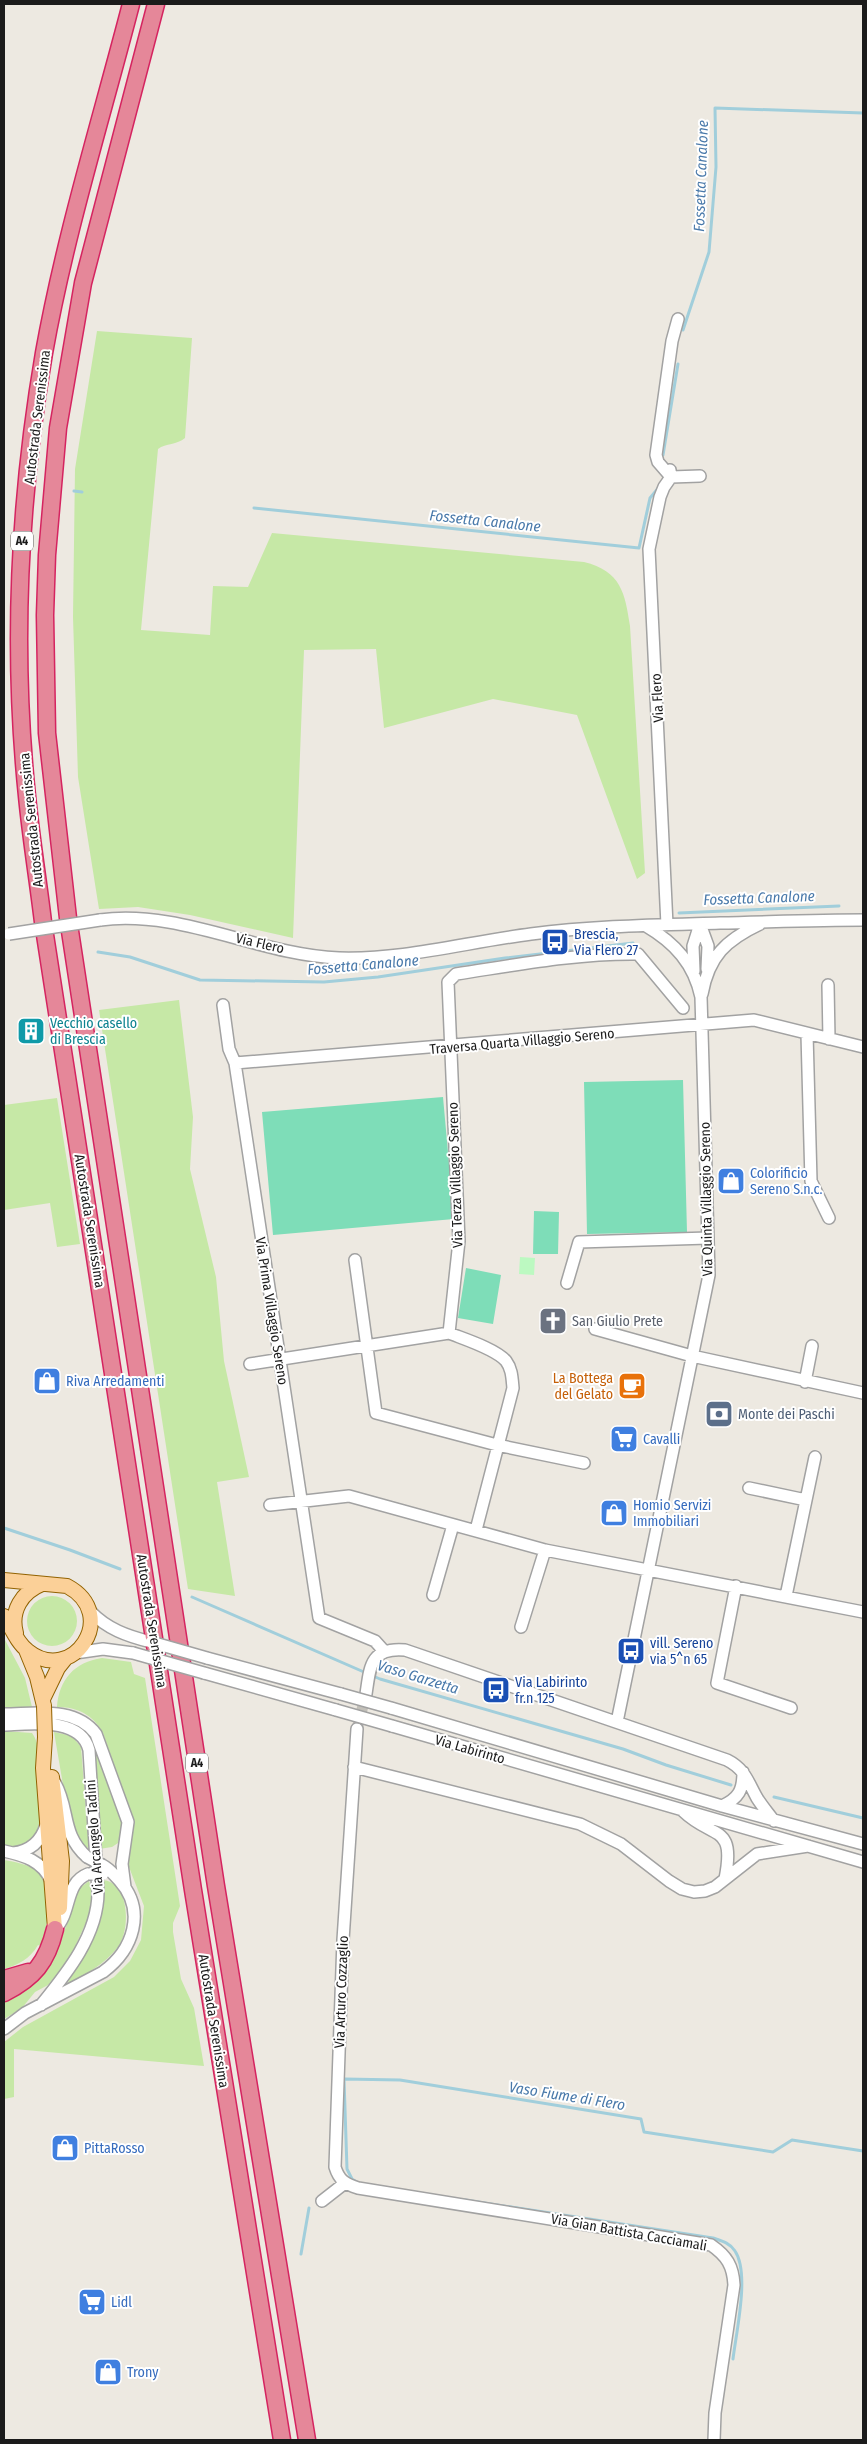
<svg xmlns="http://www.w3.org/2000/svg" width="867" height="2444" font-family="'Fira Sans Condensed',sans-serif">
	<rect width="100%" height="100%" fill="#ede9e1"/>
	<!-- grass -->
	<path fill="#c6e8a6" d="M 97,331 L 192,338 L 185,438 C 177,445 166,443 158,449 L 141,630 L 210,635 L 213,586 L 248,587 L 272,533 L 584,562 C 621,571 625,593 630,626 L 645,873 L 637,879 L 577,715 L 493,699 L 384,728 L 376,649 L 304,650 L 293,938 L 190,915 L 138,907 L 99,909 L 78,777 L 73,617 L 75,469 Z
		M 179,1000 L 193,1117 L 190,1169 L 216,1277 L 224,1361 L 249,1477 L 217,1482 L 235,1596 L 188,1589 L 99,1010 Z
		M 57,1098 L 80,1244 L 57,1247 L 50,1203 L 4,1210 L 4,1105 Z
		M27 1621a25 25 0 1 1 50 0a25 25 0 1 1-50 0Z
		M 4,1638 L 25,1678 L 32,1707 L 4,1708 Z
		M 102,1658 L 131,1662 L 134,1674 L 145,1678 L 180,1906 L 173,1923 L 173,1932 L 181,1979 L 194,2008 L 204,2066 L 14,2049 L 14,2097 L 4,2099 L 4,2042 L 23,2027 L 114,1977 L 130,1961 L 141,1940 L 144,1906 L 129,1867 L 129,1851 L 134,1825 L 103,1733 C 93,1715 78,1707 57,1707 C 59,1680 74,1662 102,1658 Z
		M 4,1731 L 32,1733 C 41,1745 39,1763 39,1778 C 41,1808 48,1851 4,1846 Z
		M 54,1732 L 72,1736 L 81,1747 L 89,1848 L 82,1847 L 68,1814 Z
		M 93,1744 L 95,1744 L 123,1823 L 118,1843 L 112,1847 L 99,1849 Z
		M 4,1860 C 15,1862 28,1864 37,1871 C 54,1884 47,1928 42,1946 L 38,1945 C 30,1959 18,1965 4,1969 Z
		M 100,1880 C 130,1879 131,1929 118,1947 C 106,1963 84,1976 67,1984 C 86,1952 109,1918 100,1880 Z
		M 89,1881 L 93,1896 L 89,1916 L 69,1960 L 48,1985 L 35,1992 L 22,2008 L 4,2019 L 4,1999 L 37,1980 L 48,1969 L 68,1922 L 77,1890 Z"/>
	<!-- park -->
	<path fill="#bcf9c1" d="M 520,1257 L 535,1258 L 534,1275 L 519,1274 Z"/>
	<!-- pitch -->
	<path fill="#7eddb8" d="M 683,1080 L 687,1232 L 587,1234 L 584,1082 Z
		M 443,1097 L 454,1219 L 273,1235 L 262,1112 Z
		M 534,1211 L 559,1212 L 558,1254 L 533,1254 Z
		M 466,1268 L 501,1275 L 493,1324 L 458,1318 Z"/>
	<g fill="none" stroke-linecap="round" stroke-linejoin="round">
		<!-- stream -->
		<path stroke="#a1cedb" stroke-width="3" d="M 683,330 L 709,252 L 716,167 L 715,108 L 863,113
			M 663,455 L 678,364
			M 74,491 L 82,492
			M 254,508 L 639,548 L 650,498 L 660,486
			M 679,913 L 839,906
			M 98,952 L 130,957 L 200,980 L 324,982 L 378,977 L 505,958 L 633,943
			M 4,1528 L 70,1550 L 120,1569
			M 192,1597 L 380,1679 L 623,1749 L 666,1765 L 731,1785
			M 774,1797 L 863,1818
			M 358,2183 L 352,2179 L 347,2169 L 344,2079 L 400,2080 L 641,2119 L 644,2132 L 773,2152 L 792,2140 L 863,2151
			M 465,2200 L 713,2238 C 722,2241 730,2243 735,2251 C 750,2273 736,2333 733,2359
			M 301,2254 L 309,2208"/>
		<!-- minor-tunnel -->
		<path stroke="#c3c0b9" stroke-width="11" stroke-dasharray="11 5.5" stroke-linecap="butt" d="M 357,1729 L 366,1694"/>
		<defs>
			<path id="minor" d="M 671,477 L 658,462 L 656,455 L 672,341 L 678,319
				M 671,477 L 700,476
				M 100,920 C 181,909 259,955 339,958 C 404,960 467,942 531,934 C 593,926 657,925 720,923 C 768,922 816,920 863,920
				M 700,924 L 708,946 L 707,969
				M 667,925 L 649,549 L 660,497 L 664,487 L 671,477 L 670,470
				M 694,971 L 693,946 L 700,924
				M 828,985 L 829,1039
				M 702,994 C 709,956 726,940 760,924
				M 223,1005 L 229,1049 L 235,1063 L 319,1618 L 375,1641 L 384,1651
				M 807,1034 L 811,1181 L 829,1218
				M 235,1063 L 754,1020 L 863,1047
				M 355,1260 L 376,1413 L 497,1445 L 584,1463
				M 567,1283 L 579,1242 L 708,1238
				M 595,1329 L 692,1356 L 863,1393
				M 250,1364 L 449,1333
				M 805,1382 L 812,1346
				M 749,1488 L 806,1500
				M 270,1505 L 349,1496 L 545,1550 L 863,1612
				M 476,1530 L 513,1388 C 512,1378 512,1369 506,1361 C 496,1349 464,1339 449,1333 L 459,1241 L 448,982 L 456,974 C 516,965 577,953 638,954 L 683,1008
				M 736,1586 L 717,1683 L 791,1708
				M 433,1595 L 453,1525
				M 786,1596 L 815,1457
				M 90,1611 C 107,1629 127,1636 151,1642
				M 521,1627 L 545,1550
				M 75,1653 L 103,1649 L 133,1653
				M 207,1658 L 341,1694
				M 204,1673 L 336,1710
				M 366,1694 C 370,1667 370,1647 405,1650 L 727,1760 C 745,1769 748,1782 757,1798 C 762,1806 768,1813 774,1821
				M 391,1708 L 722,1806 L 863,1844
				M 4,1714 C 35,1714 75,1706 96,1734 L 128,1822 L 122,1864 L 125,1887
				M 617,1722 L 709,1275 L 701,997 C 694,964 675,943 646,926
				M 4,1725 C 31,1724 81,1717 89,1750 L 98,1892 C 98,1935 67,1973 41,2005
				M 392,1726 L 863,1862
				M 357,1729 L 343,1940 L 335,2167 C 339,2180 345,2184 358,2188 L 711,2245 C 727,2256 733,2266 734,2285 L 715,2413 L 714,2440
				M 354,1767 L 580,1824 L 621,1844 L 669,1881 L 682,1889 L 694,1892 L 705,1891 L 715,1887 L 757,1854 L 808,1846
				M 55,1783 C 70,1810 61,1834 87,1857
				M 722,1806 C 739,1798 743,1790 743,1772
				M 683,1811 C 713,1840 736,1823 725,1879
				M 4,1851 C 23,1855 43,1861 51,1881
				M 13,1853 C 30,1851 41,1842 46,1825
				M 55,1929 C 72,1913 64,1883 88,1874
				M 4,2029 L 25,2013 L 103,1972 C 133,1950 147,1911 119,1880 C 113,1874 110,1869 102,1865
				M 322,2201 L 345,2183"/>
			<path id="major" d="M 4,1580 L 67,1586 C 121,1615 72,1686 28,1651 C 17,1643 11,1627 4,1616
				M 16,1633 C 10,1611 22,1592 42,1584
				M 26,1650 L 37,1677 L 44,1706
				M 43,1699 L 58,1668 L 66,1658
				M 45,1737 L 43,1768 L 55,1929
				M 52,1777 L 62,1861 L 60,1908"/>
			<path id="highway" d="M 131,4 C 101,120 65,235 44,353 C 19,499 12,650 27,796 C 31,838 38,880 43,922 L 193,1890 L 282,2440
				M 156,4 L 83,283 L 58,428 L 47,555 L 45,615 L 47,733 L 68,918 L 216,1886 L 307,2440
				M 4,1979 L 28,1972
				M 4,1993 C 34,1978 47,1962 55,1929"/>
		</defs>
		<!-- minor casing -->
		<use href="#minor" stroke="#a2a2a2" stroke-width="14"/>
		<!-- major casing -->
		<use href="#major" stroke="#926201" stroke-width="16"/>
		<!-- highway casing -->
		<use href="#highway" stroke="#d52460" stroke-width="19"/>
		<!-- minor -->
		<use href="#minor" stroke="#fff" stroke-width="11"/>
		<!-- major -->
		<use href="#major" stroke="#fbd098" stroke-width="14"/>
		<!-- highway -->
		<use href="#highway" stroke="#e58799" stroke-width="16"/>
		<defs>
			<path id="minor-bridge" d="M 9,934 L 100,920
				M 151,1642 L 207,1658
				M 133,1653 L 204,1673
				M 341,1694 L 391,1708
				M 336,1710 L 392,1726
				M 87,1857 L 102,1865
				M 88,1874 L 103,1874"/>
			<path id="major-bridge" d="M 44,1706 L 45,1737"/>
		</defs>
		<!-- minor-bridge casing -->
		<use href="#minor-bridge" stroke="#a2a2a2" stroke-width="14" stroke-linecap="butt"/>
		<!-- major-bridge casing -->
		<use href="#major-bridge" stroke="#926201" stroke-width="16" stroke-linecap="butt"/>
		<!-- minor-bridge -->
		<use href="#minor-bridge" stroke="#fff" stroke-width="11"/>
		<!-- major-bridge -->
		<use href="#major-bridge" stroke="#fbd098" stroke-width="14"/>
	</g>
	<!-- icons -->
	<defs>
		<symbol id="bus-square" viewBox="-11 -11 22 22"><rect x="-9" y="-9" width="18" height="18" rx="4" fill="#1a4fb4" stroke="#fff"/><path d="M-5-6H5V4H4V6H2V4H-2V6H-4V4H-5ZM-3.5-4V0h7V-4ZM-3.5 1.2v1.5H-2V1.2ZM2 1.2v1.5H3.5V1.2Z" fill="#fff"/></symbol>
		<symbol id="building-square" viewBox="-11 -11 22 22"><rect x="-9" y="-9" width="18" height="18" rx="4" fill="#0f9aa8" stroke="#fff"/><path d="M-4-6H4V6H1V3H-1V6H-4ZM-2.5-4.3h1.7v1.8h-1.7ZM.8-4.3h1.7v1.8H.8ZM-2.5-1h1.7V.8h-1.7ZM.8-1h1.7V.8H.8Z" fill="#fff"/></symbol>
		<symbol id="shop-square" viewBox="-11 -11 22 22"><rect x="-9" y="-9" width="18" height="18" rx="4" fill="#3f7fe0" stroke="#fff"/><path d="M-5-2.5h2.3a2.7 3.5 0 0 1 5.4 0H5L5.5 6h-11ZM-1.5-2.5h3a1.5 2.3 0 0 0-3 0Z" fill="#fff"/></symbol>
		<symbol id="church-square" viewBox="-11 -11 22 22"><rect x="-9" y="-9" width="18" height="18" rx="4" fill="#6b7280" stroke="#fff"/><path d="M-1.2-6h2.4v3.5h3.3v2.4h-3.3V6h-2.4V-.1h-3.3v-2.4h3.3Z" fill="#fff"/></symbol>
		<symbol id="cafe-square" viewBox="-11 -11 22 22"><rect x="-9" y="-9" width="18" height="18" rx="4" fill="#e8710a" stroke="#fff"/><path d="M-5.5-4.5H6V0H3Q3 3.5 0 3.5H-2.5Q-5.5 3.5-5.5 0ZM3-3.2v2h1.7v-2ZM-6 4.5H4V6H-6Z" fill="#fff"/></symbol>
		<symbol id="bank-square" viewBox="-11 -11 22 22"><rect x="-9" y="-9" width="18" height="18" rx="4" fill="#5c6f8a" stroke="#fff"/><path d="M-6-4H6V4H-6ZM0-2.3a2.3 2.3 0 1 0 0 4.6a2.3 2.3 0 1 0 0-4.6Z" fill="#fff"/></symbol>
		<symbol id="supermarket-square" viewBox="-11 -11 22 22"><rect x="-9" y="-9" width="18" height="18" rx="4" fill="#3f7fe0" stroke="#fff"/><path d="M-6-5.5h2.5l.6 2H6L4.5 2H-2.5L-4.4-4H-6ZM-1.5 3.2a1.3 1.3 0 1 0 .1 0ZM3 3.2a1.3 1.3 0 1 0 .1 0Z" fill="#fff"/></symbol>
	</defs>
	<g fill-rule="evenodd">
		<use href="#bus-square" x="539" y="926" width="32" height="32"/>
		<use href="#building-square" x="15" y="1015" width="32" height="32"/>
		<use href="#shop-square" x="715" y="1165" width="32" height="32"/>
		<use href="#church-square" x="537" y="1305" width="32" height="32"/>
		<use href="#shop-square" x="31" y="1365" width="32" height="32"/>
		<use href="#cafe-square" x="616" y="1370" width="32" height="32"/>
		<use href="#bank-square" x="703" y="1398" width="32" height="32"/>
		<use href="#supermarket-square" x="608" y="1423" width="32" height="32"/>
		<use href="#shop-square" x="598" y="1497" width="32" height="32"/>
		<use href="#bus-square" x="615" y="1635" width="32" height="32"/>
		<use href="#bus-square" x="480" y="1674" width="32" height="32"/>
		<use href="#shop-square" x="49" y="2132" width="32" height="32"/>
		<use href="#supermarket-square" x="76" y="2286" width="32" height="32"/>
		<use href="#shop-square" x="92" y="2356" width="32" height="32"/>
	</g>
	<g text-anchor="middle" stroke-width="4" stroke-linejoin="round" paint-order="stroke">
		<!-- shield labels -->
		<g fill="#fff" stroke="#5f5f5f" stroke-width="1">
			<rect x="11" y="531.5" width="22" height="19" rx="4"/>
			<rect x="186" y="1753.5" width="22" height="19" rx="4"/>
		</g>
		<g font-size="12" font-weight="bold" fill="#1b1b1b">
			<text x="22" y="545">A4</text>
			<text x="197" y="1767">A4</text>
		</g>
		<!-- street labels -->
		<g font-size="14" fill="#1b1b1b" stroke="#fff">
			<text transform="translate(37 417) rotate(-83)" y="5">Autostrada Serenissima</text>
			<text transform="translate(657 698) rotate(-93)" y="5">Via Flero</text>
			<text transform="translate(31 820) rotate(-96)" y="5">Autostrada Serenissima</text>
			<text transform="translate(260 943) rotate(13)" y="5">Via Flero</text>
			<text transform="translate(522 1041) rotate(-5)" y="5">Traversa Quarta Villaggio Sereno</text>
			<text transform="translate(455 1175) rotate(-92)" y="5">Via Terza Villaggio Sereno</text>
			<text transform="translate(706 1199) rotate(-91)" y="5">Via Quinta Villaggio Sereno</text>
			<text transform="translate(90 1221) rotate(81)" y="5">Autostrada Serenissima</text>
			<text transform="translate(272 1311) rotate(81)" y="5">Via Prima Villaggio Sereno</text>
			<text transform="translate(152 1621) rotate(81)" y="5">Autostrada Serenissima</text>
			<text transform="translate(470 1749) rotate(16)" y="5">Via Labirinto</text>
			<text transform="translate(94 1837) rotate(-94)" y="5">Via Arcangelo Tadini</text>
			<text transform="translate(341 1992) rotate(-88)" y="5">Via Arturo Cozzaglio</text>
			<text transform="translate(214 2021) rotate(81)" y="5">Autostrada Serenissima</text>
			<text transform="translate(629 2232) rotate(10)" y="5">Via Gian Battista Cacciamali</text>
		</g>
		<!-- transit labels -->
		<g font-size="14" fill="#164399" stroke="#fff" text-anchor="start">
			<text x="574" y="939">Brescia,<tspan x="574" dy="16">Via Flero 27</tspan></text>
			<text x="650" y="1648">vill. Sereno<tspan x="650" dy="16">via 5^n 65</tspan></text>
			<text x="515" y="1687">Via Labirinto<tspan x="515" dy="16">fr.n 125</tspan></text>
		</g>
		<!-- culture labels -->
		<g font-size="14" fill="#0d838f" stroke="#fff" text-anchor="start">
			<text x="50" y="1028">Vecchio casello<tspan x="50" dy="16">di Brescia</tspan></text>
		</g>
		<!-- shop labels -->
		<g font-size="14" fill="#366cbe" stroke="#fff" text-anchor="start">
			<text x="750" y="1178">Colorificio<tspan x="750" dy="16">Sereno S.n.c.</tspan></text>
			<text x="66" y="1386">Riva Arredamenti</text>
			<text x="643" y="1444">Cavalli</text>
			<text x="633" y="1510">Homio Servizi<tspan x="633" dy="16">Immobiliari</tspan></text>
			<text x="84" y="2153">PittaRosso</text>
			<text x="111" y="2307">Lidl</text>
			<text x="127" y="2377">Trony</text>
		</g>
		<!-- worship labels -->
		<g font-size="14" fill="#5b616d" stroke="#fff" text-anchor="start">
			<text x="572" y="1326">San Giulio Prete</text>
		</g>
		<!-- food labels -->
		<g font-size="14" fill="#c56008" stroke="#fff" text-anchor="end">
			<text x="613" y="1383">La Bottega<tspan x="613" dy="16">del Gelato</tspan></text>
		</g>
		<!-- service labels -->
		<g font-size="14" fill="#4e5e75" stroke="#fff" text-anchor="start">
			<text x="738" y="1419">Monte dei Paschi</text>
		</g>
		<!-- water labels -->
		<g font-size="15" font-style="italic" fill="#4979aa" stroke="#fff">
			<text transform="translate(701 176) rotate(-88)" y="5">Fossetta Canalone</text>
			<text transform="translate(485 521) rotate(6)" y="5">Fossetta Canalone</text>
			<text transform="translate(759 898) rotate(-2)" y="5">Fossetta Canalone</text>
			<text transform="translate(363 965) rotate(-5)" y="5">Fossetta Canalone</text>
			<text transform="translate(418 1677) rotate(17)" y="5">Vaso Garzetta</text>
			<text transform="translate(567 2096) rotate(9)" y="5">Vaso Fiume di Flero</text>
		</g>
	</g>
	<!-- border -->
	<rect width="867" height="2444" fill="none" stroke="#1b1b1b" stroke-width="10"/>
</svg>
